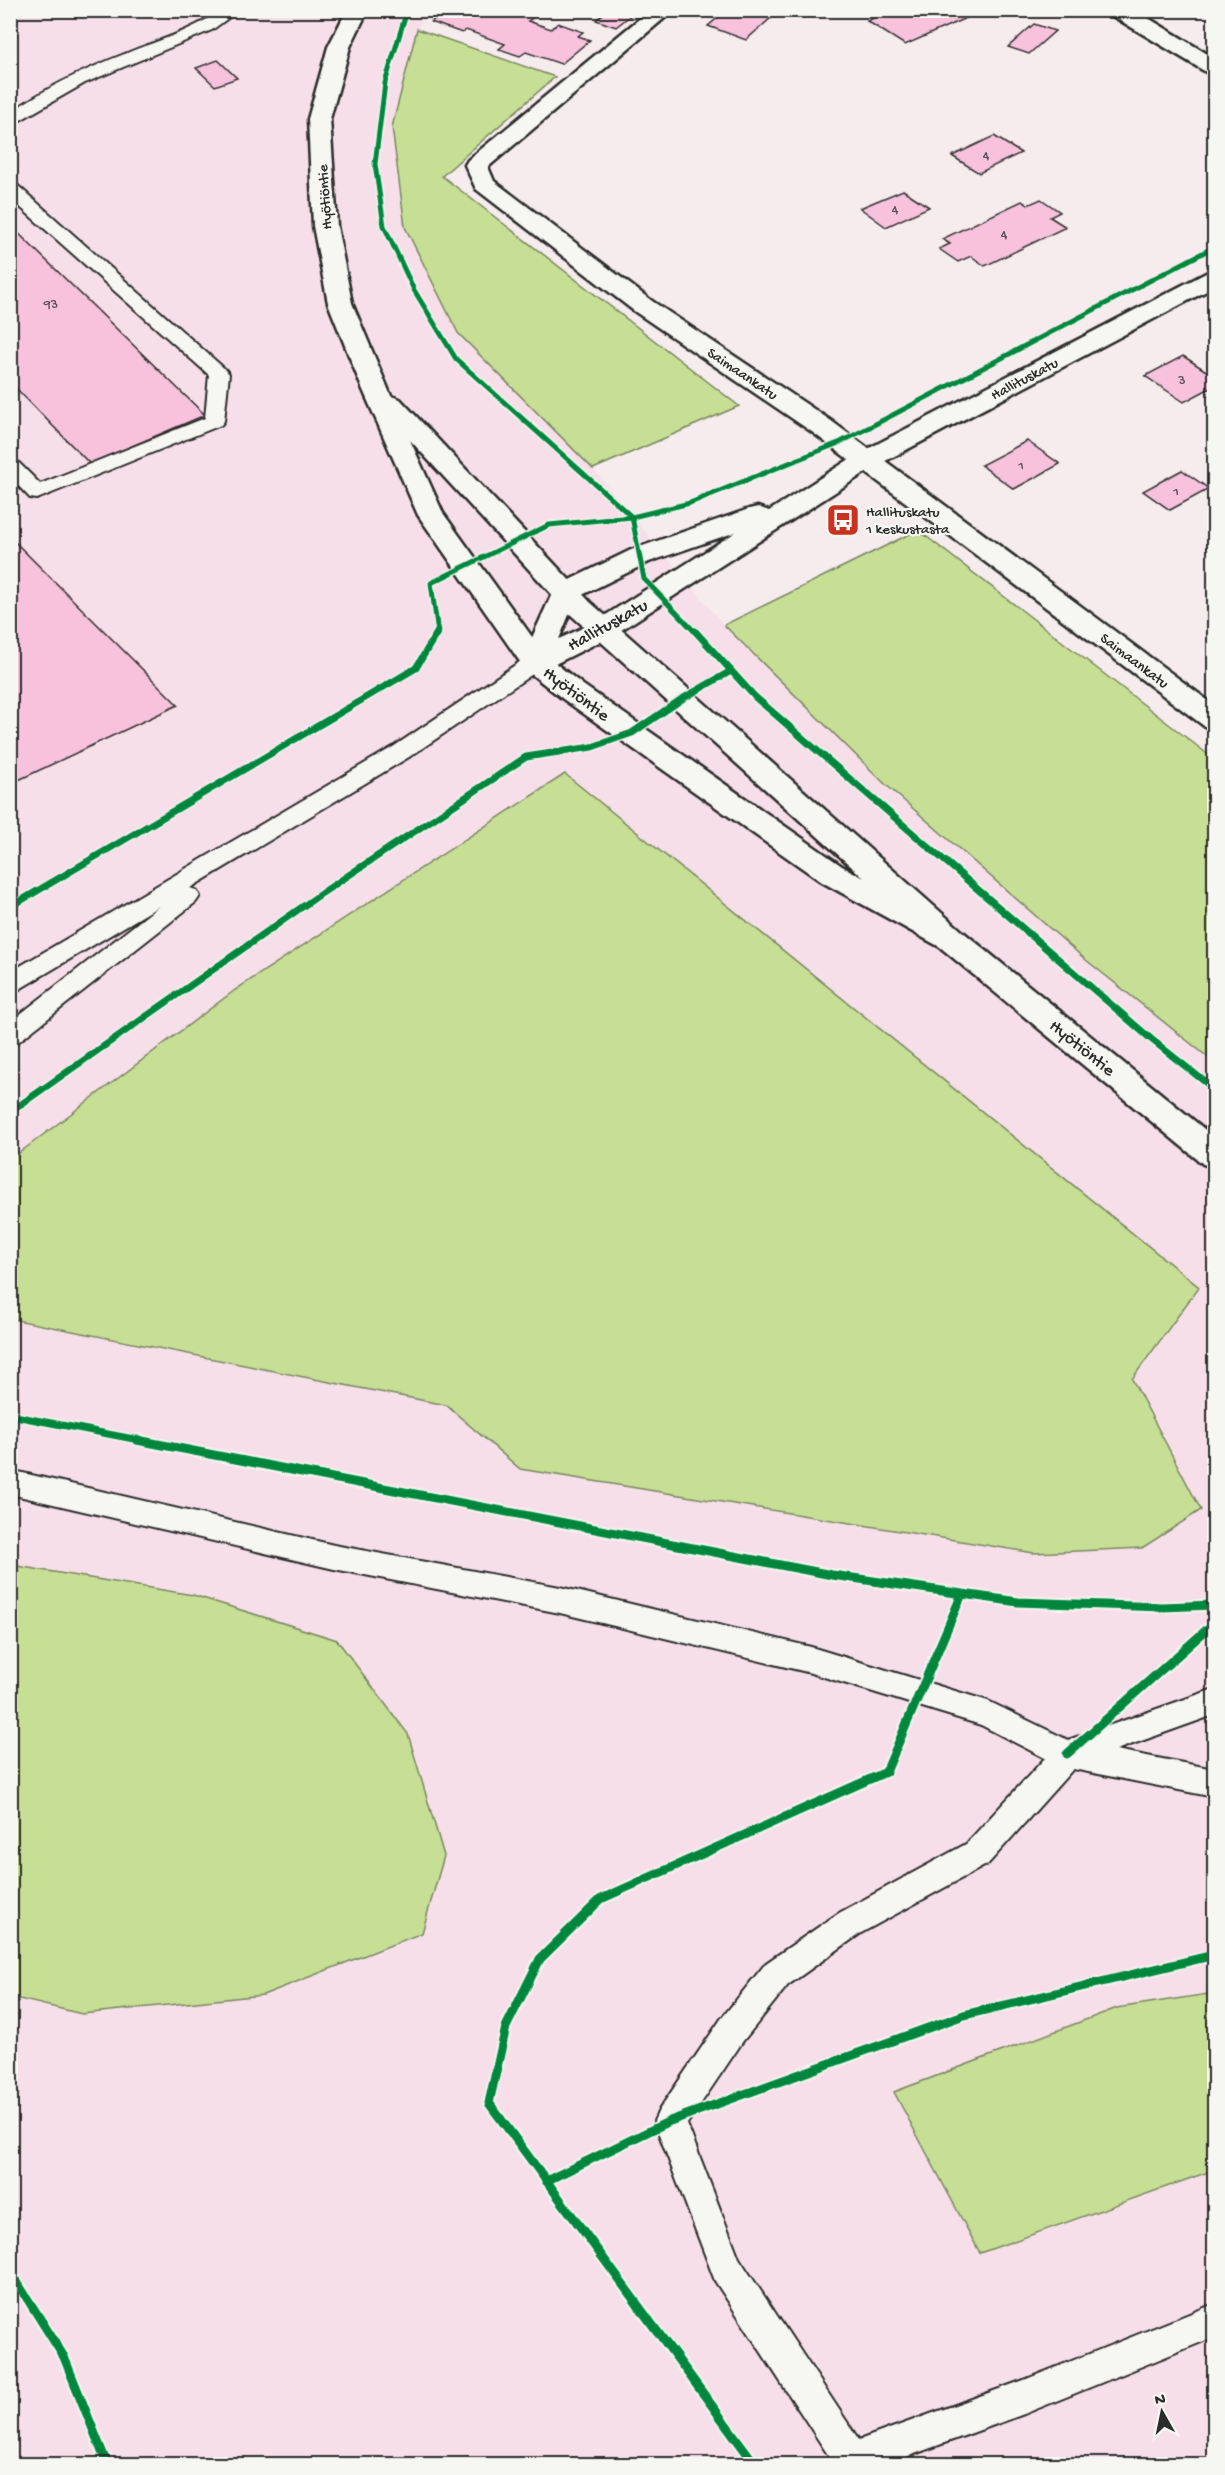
<svg xmlns="http://www.w3.org/2000/svg" width="1225" height="2475" font-family="'Gochi Hand',sans-serif">
	<rect width="100%" height="100%" fill="#f6ecee"/>
	<filter id="ink" filterUnits="userSpaceOnUse"><feTurbulence type="fractalNoise" baseFrequency=".0167" numOctaves="2"/><feDisplacementMap in="SourceGraphic" scale="12" xChannelSelector="R" yChannelSelector="G"/><feConvolveMatrix kernelMatrix="1 2 1 2 8 2 1 2 1" color-interpolation-filters="sRGB"/></filter>
	<g filter="url(#ink)">
		<!-- built -->
		<path fill="#f7dfe9" d="M 11,11 L 428,11 L 417,29 L 458,333 L 593,469 L 724,625 L 885,784 L 1086,960 L 1214,1062 L 1214,2464 L 11,2464 Z"/>
		<!-- green -->
		<path fill="#c6df95" stroke="#788560" stroke-width="1.5" d="M 417,29 L 555,77 L 442,176 L 739,406 L 593,469 L 458,333 L 405,227 L 392,127 Z
			M 918,530 L 1214,759 L 1214,1062 L 1086,960 L 885,784 L 724,625 Z
			M 565,774 L 1199,1287 L 1132,1379 L 1201,1510 L 1142,1548 L 1034,1553 L 520,1469 L 446,1405 L 11,1319 L 11,1159 L 235,990 Z
			M 11,1565 L 193,1595 L 337,1640 L 408,1734 L 444,1856 L 422,1933 L 263,1995 L 82,2014 L 11,1997 Z
			M 1214,1993 L 1214,2170 L 980,2253 L 894,2092 L 1117,2008 Z"/>
		<!-- building -->
		<path fill="#f8c2dd" stroke="#2b2b2b" stroke-width="1.5" d="M 446,10 L 526,10 L 537,15 L 528,21 L 551,29 L 558,23 L 583,32 L 578,36 L 590,40 L 561,64 L 526,52 L 520,56 L 499,49 L 505,44 L 466,30 L 462,33 L 431,22 Z
			M 608,10 L 631,10 L 635,12 L 616,27 L 596,20 Z
			M 727,10 L 780,10 L 746,40 L 708,26 Z
			M 877,10 L 984,10 L 905,45 L 867,21 L 882,14 Z
			M 1034,24 L 1055,31 L 1029,54 L 1008,47 Z
			M 218,60 L 237,78 L 215,86 L 196,68 Z
			M 994,136 L 1021,153 L 979,173 L 952,156 Z
			M 903,190 L 929,207 L 886,227 L 860,208 Z
			M 1041,199 L 1060,212 L 1050,217 L 1066,227 L 985,266 L 971,256 L 958,262 L 939,249 L 950,244 L 942,239 L 1022,201 L 1028,205 Z
			M 10,225 L 205,415 L 90,464 L 10,382 Z
			M 1183,356 L 1214,376 L 1214,386 L 1184,402 L 1145,376 Z
			M 1027,441 L 1060,464 L 1014,489 L 981,465 Z
			M 1182,470 L 1209,489 L 1170,510 L 1143,491 Z
			M 10,537 L 178,705 L 10,784 Z"/>
		<g fill="none" stroke-linecap="round" stroke-linejoin="round">
			<defs>
				<path id="service" d="M 220,10 L 239,10 L 212,30 L 85,83 L 10,126 L 10,113 C 46,87 86,69 127,53 C 158,40 192,32 220,10 Z
					M 10,183 L 16,184 L 226,370 L 229,374 L 224,421 L 221,425 L 37,499 L 30,498 L 10,477 L 10,459 L 17,461 L 40,484 L 205,418 L 209,375 L 10,198 Z
					M 535,655 L 543,657 L 546,662 L 543,667 L 409,757 L 190,888 L 196,890 L 200,896 L 196,902 L 18,1042 L 10,1045 L 10,1022 L 159,906 L 18,990 L 10,993 L 10,972 L 393,747 L 527,657 Z
					M 10,1470 L 334,1545 L 560,1587 L 811,1647 L 988,1701 L 1068,1740 L 1214,1689 L 1214,1715 L 1116,1750 L 1214,1769 L 1214,1797 L 1073,1769 L 988,1864 L 861,1933 L 788,1985 L 743,2041 L 687,2124 L 739,2258 L 859,2440 L 1024,2380 L 1214,2304 L 1214,2337 L 1024,2414 L 887,2464 L 834,2464 L 715,2281 L 654,2121 L 659,2110 L 721,2019 L 766,1963 L 839,1913 L 966,1844 L 1045,1758 L 981,1725 L 811,1673 L 560,1613 L 334,1569 L 10,1494 Z"/>
				<path id="minor" d="M 650,10 L 674,10 L 488,167 L 494,181 L 652,301 L 830,420 L 1214,705 L 1214,729 L 1204,726 L 812,432 L 634,311 L 476,189 L 465,165 L 468,160 Z
					M 1109,10 L 1135,10 L 1214,58 L 1214,73 L 1206,72 L 1111,15 Z"/>
				<path id="tertiary" d="M 1214,271 L 1214,287 L 874,467 L 615,634 L 545,669 L 535,671 L 525,669 L 521,662 L 555,587 L 631,550 L 749,509 L 758,507 L 769,511 L 856,455 L 1206,273 ZM 736,532 L 595,622 L 559,639 L 576,598 L 649,562 Z"/>
				<path id="secondary" d="M 347,10 L 368,10 L 350,47 L 330,119 L 337,226 L 352,303 L 391,396 L 400,399 L 590,602 L 962,931 L 1214,1137 L 1214,1168 L 1203,1164 L 940,947 L 822,882 L 563,699 L 525,669 L 418,515 L 360,383 L 328,303 L 313,226 L 308,119 L 328,47 ZM 410,440 L 570,614 L 864,878 L 842,866 L 583,685 L 545,655 L 443,513 Z"/>
			</defs>
			<!-- service casing -->
			<use href="#service" stroke="#2b2b2b" stroke-width="4"/>
			<!-- minor casing -->
			<use href="#minor" stroke="#2b2b2b" stroke-width="5"/>
			<!-- tertiary casing -->
			<use href="#tertiary" stroke="#2b2b2b" stroke-width="5"/>
			<!-- secondary casing -->
			<use href="#secondary" stroke="#2b2b2b" stroke-width="5"/>
			<!-- service -->
			<use href="#service" fill="#f6f6f2" fill-rule="evenodd"/>
			<!-- minor -->
			<use href="#minor" fill="#f6f6f2" fill-rule="evenodd"/>
			<!-- tertiary -->
			<use href="#tertiary" fill="#f6f6f2" fill-rule="evenodd"/>
			<!-- secondary -->
			<use href="#secondary" fill="#f6f6f2" fill-rule="evenodd"/>
			<defs>
				<path id="cycleway-far2" d="M 410,10 L 404,20 L 385,83 L 375,164 L 384,226 L 414,290 L 456,359 L 632,517 L 644,579 L 696,633
					M 438,633 L 431,583 L 549,525 L 632,517 L 690,503 L 841,442 L 1214,247"/>
				<path id="cycleway-far1" d="M 695,631 L 755,697 L 1151,1039 L 1214,1089
					M 10,907 L 416,668 L 438,631
					M 10,1112 L 322,893 L 526,757 L 592,747 L 632,733 L 682,699 L 731,671
					M 10,1415 L 144,1441"/>
				<path id="cycleway" d="M 137,1440 L 832,1575 L 1018,1602 L 1162,1607 L 1214,1605
					M 1067,1754 L 1214,1623
					M 546,2181 L 670,2121 L 964,2015 L 1214,1955
					M 10,2271 L 64,2357 L 107,2464
					M 755,2464 L 489,2103 L 506,2027 L 540,1959 L 601,1899 L 886,1772 L 962,1594"/>
			</defs>
			<!-- cycleway-far2 casing -->
			<use href="#cycleway-far2" stroke="#f6f6f2" stroke-width="8"/>
			<!-- cycleway-far1 casing -->
			<use href="#cycleway-far1" stroke="#f6f6f2" stroke-width="10"/>
			<!-- cycleway casing -->
			<use href="#cycleway" stroke="#f6f6f2" stroke-width="13"/>
			<!-- cycleway-far2 -->
			<use href="#cycleway-far2" stroke="#00873e" stroke-width="5"/>
			<!-- cycleway-far1 -->
			<use href="#cycleway-far1" stroke="#00873e" stroke-width="7"/>
			<!-- cycleway -->
			<use href="#cycleway" stroke="#00873e" stroke-width="9"/>
		</g>
	</g>
	<!-- icons -->
	<defs>
		<symbol id="bus-square" viewBox="-11 -11 22 22"><rect x="-9" y="-9" width="18" height="18" rx="4" fill="#c8321e" stroke="#f6f6f2"/><path d="M-5-6H5V4H4V6H2V4H-2V6H-4V4H-5ZM-3.5-4V0h7V-4ZM-3.5 1.2v1.5H-2V1.2ZM2 1.2v1.5H3.5V1.2Z" fill="#fff"/></symbol>
	</defs>
	<g fill-rule="evenodd">
		<use href="#bus-square" x="824" y="501" width="38" height="38"/>
	</g>
	<g text-anchor="middle" stroke-width="4.5" stroke-linejoin="round" paint-order="stroke">
		<!-- far-number labels -->
		<g font-size="14" fill="#5e5158">
			<text x="986" y="159">4</text>
			<text x="895" y="213">4</text>
			<text x="1004" y="238">4</text>
			<text x="51" y="308">93</text>
			<text x="1182" y="384">3</text>
			<text x="1021" y="469">1</text>
			<text x="1176" y="495">1</text>
		</g>
		<!-- far-street labels -->
		<g font-size="15" fill="#2b2b2b" stroke="#f6f6f2">
			<text transform="translate(324 197) rotate(-94)" y="5">Hyötiöntie</text>
			<text transform="translate(743 373) rotate(34)" y="5">Saimaankatu</text>
			<text transform="translate(1024 378) rotate(-28)" y="5">Hallituskatu</text>
			<text transform="translate(1135 660) rotate(37)" y="5">Saimaankatu</text>
		</g>
		<!-- far-poi labels -->
		<g font-size="15" fill="#2b2b2b" stroke="#f6f6f2" text-anchor="start">
			<text x="866" y="516">Hallituskatu<tspan x="866" dy="17">1 keskustasta</tspan></text>
		</g>
		<!-- street labels -->
		<g font-size="18" fill="#2b2b2b" stroke="#f6f6f2">
			<text transform="translate(607 624) rotate(-29)" y="6">Hallituskatu</text>
			<text transform="translate(577 693) rotate(37)" y="6">Hyötiöntie</text>
			<text transform="translate(1083 1047) rotate(39)" y="6">Hyötiöntie</text>
		</g>
	</g>
	<!-- margin -->
	<rect width="1225" height="2475" fill="none" stroke="#f6f6f2" stroke-width="36"/>
	<rect x="18" y="18" width="1189" height="2439" fill="none" stroke="#2b2b2b" stroke-width="2" filter="url(#ink)"/>
	<!-- north arrow -->
	<g transform="translate(1162 2412) rotate(351)" stroke="#f6f6f2" stroke-width="4.5" paint-order="stroke">
	<path d="M0-4.5L10 22L0 15L-10 22Z" fill="#2b2b2b"/>
	<text y="-9" font-size="16" font-weight="bold" text-anchor="middle" fill="#2b2b2b">N</text>
	</g>
</svg>
